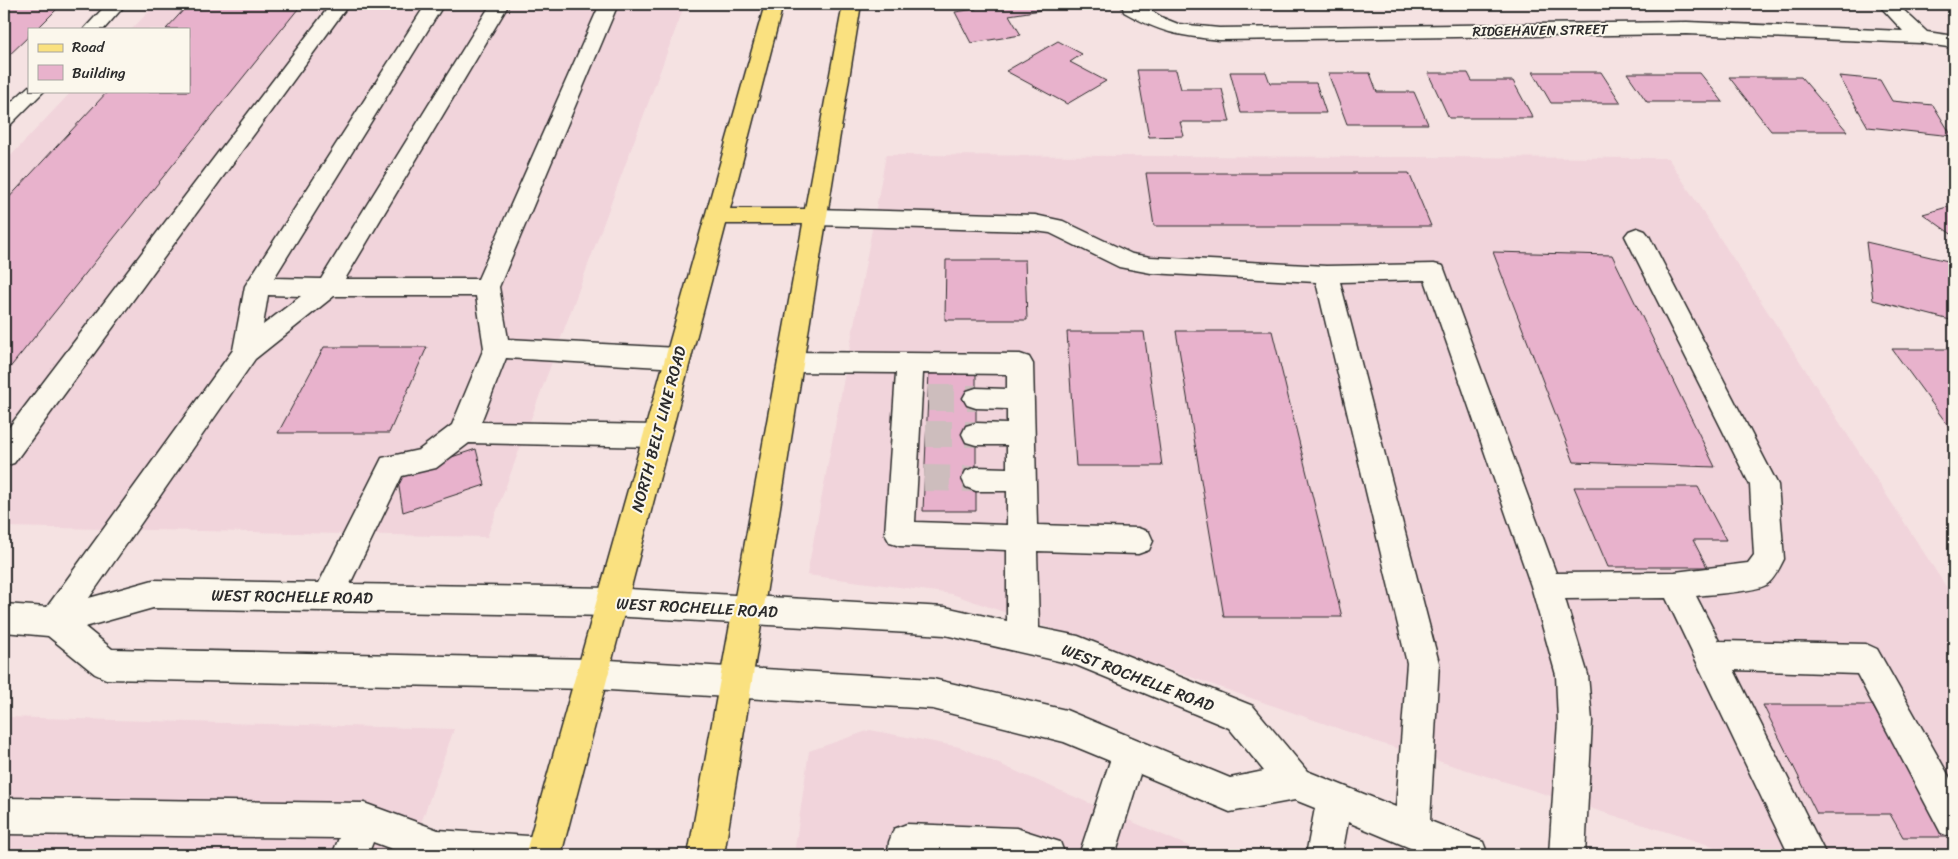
<svg xmlns="http://www.w3.org/2000/svg" width="1958" height="859" font-family="Sriracha,sans-serif">
	<rect width="100%" height="100%" fill="#f5e2e2"/>
	<filter id="ink" filterUnits="userSpaceOnUse"><feTurbulence type="fractalNoise" baseFrequency=".02" numOctaves="2"/><feDisplacementMap in="SourceGraphic" scale="10" xChannelSelector="R" yChannelSelector="G"/><feConvolveMatrix kernelMatrix="1 2 1 2 8 2 1 2 1" color-interpolation-filters="sRGB"/></filter>
	<g filter="url(#ink)">
		<!-- built -->
		<path fill="#f1d4db" d="M 156,4 L 685,4 L 487,537 L 4,527 L 4,163 L 72,91 L 189,91 L 189,29 L 132,29 Z
			M 886,155 L 1668,158 L 1954,599 L 1954,855 L 1741,855 L 1380,743 L 952,594 L 807,575 Z
			M 4,717 L 454,729 L 410,855 L 4,855 Z
			M 870,730 L 960,747 L 1209,855 L 794,855 L 809,751 Z"/>
		<!-- building -->
		<path fill="#e8b2cc" stroke="#2b2b2b" d="M 13,4 L 62,4 L 37,29 L 29,29 L 29,36 L 4,60 L 4,12 Z
			M 189,4 L 302,4 L 4,375 L 4,203 L 108,91 L 189,91 L 189,29 L 166,29 Z
			M 973,4 L 1037,4 L 1041,10 L 1009,15 L 1021,35 L 971,43 L 955,12 L 976,9 Z
			M 1058,41 L 1082,54 L 1070,62 L 1106,81 L 1067,104 L 1006,71 Z
			M 1137,70 L 1176,70 L 1181,89 L 1222,89 L 1230,122 L 1180,122 L 1184,136 L 1149,137 Z
			M 1230,72 L 1266,72 L 1270,83 L 1316,83 L 1326,113 L 1241,113 Z
			M 1533,72 L 1601,72 L 1621,103 L 1551,103 Z
			M 1328,73 L 1370,73 L 1377,92 L 1414,92 L 1428,124 L 1347,124 Z
			M 1428,73 L 1468,73 L 1472,81 L 1513,81 L 1533,118 L 1449,118 Z
			M 1627,73 L 1700,73 L 1723,102 L 1647,102 Z
			M 1839,76 L 1880,80 L 1892,101 L 1933,105 L 1952,136 L 1868,127 Z
			M 1729,77 L 1801,77 L 1847,131 L 1771,131 Z
			M 1146,173 L 1409,173 L 1431,226 L 1154,226 Z
			M 1954,205 L 1954,236 L 1923,214 Z
			M 1866,242 L 1948,261 L 1954,292 L 1954,321 L 1873,300 Z
			M 1493,252 L 1612,255 L 1715,467 L 1574,462 Z
			M 946,260 L 1025,260 L 1027,320 L 945,320 Z
			M 1176,331 L 1272,331 L 1342,617 L 1224,617 Z
			M 1067,332 L 1144,332 L 1162,466 L 1076,466 Z
			M 324,347 L 427,347 L 389,433 L 278,433 Z
			M 1892,349 L 1954,349 L 1954,428 L 1950,428 Z
			M 929,372 L 976,372 L 976,511 L 923,511 Z
			M 476,449 L 485,485 L 403,512 L 397,475 Z
			M 1574,487 L 1698,487 L 1726,540 L 1693,540 L 1707,567 L 1608,567 Z
			M 1763,705 L 1872,705 L 1947,837 L 1903,837 L 1890,814 L 1817,814 Z"/>
		<g fill="none" stroke-linecap="round" stroke-linejoin="round">
			<!-- minor-tunnel -->
			<path stroke="#cdbdbd" stroke-width="26" stroke-dasharray="26 13" stroke-linecap="butt" d="M 928,398 L 976,398
				M 926,434 L 976,434
				M 924,478 L 976,479"/>
			<defs>
				<path id="minor" d="M 107,4 L 126,4 L 104,29 L 84,29 Z
					M 331,4 L 349,4 L 14,463 L 4,466 L 4,434 Z
					M 426,4 L 444,4 L 274,278 L 321,279 L 491,4 L 509,4 L 345,279 L 478,279 L 600,4 L 618,4 L 499,287 L 508,339 L 678,348 L 687,351 L 691,358 L 687,365 L 678,368 L 506,358 L 481,422 L 656,425 L 666,428 L 670,436 L 666,444 L 656,447 L 469,443 L 436,468 L 402,476 L 350,584 L 611,588 L 945,607 L 1007,621 L 1007,550 L 900,546 L 890,543 L 885,534 L 896,373 L 791,372 L 782,369 L 778,362 L 782,355 L 791,352 L 1020,354 L 1029,357 L 1033,364 L 1037,525 L 1138,528 L 1149,532 L 1153,541 L 1149,550 L 1138,554 L 1037,551 L 1039,628 L 1078,636 L 1253,706 L 1307,771 L 1396,807 L 1407,663 L 1316,282 L 1151,273 L 1119,267 L 1050,233 L 1035,231 L 815,225 L 807,222 L 803,217 L 807,212 L 815,209 L 1035,215 L 1063,221 L 1132,254 L 1151,257 L 1326,266 L 1434,264 L 1443,266 L 1556,573 L 1675,572 L 1748,563 L 1754,555 L 1750,485 L 1625,236 L 1629,231 L 1637,228 L 1645,231 L 1649,236 L 1778,485 L 1784,559 C 1780,567 1774,580 1766,585 C 1754,592 1712,594 1696,596 L 1719,641 L 1866,644 L 1877,649 L 1954,785 L 1954,838 L 1941,833 L 1857,674 L 1734,670 L 1826,855 L 1789,855 L 1666,598 L 1565,599 L 1588,675 L 1592,721 L 1585,855 L 1549,855 L 1558,721 L 1556,675 L 1531,586 L 1425,280 L 1340,282 L 1439,663 L 1430,821 L 1483,842 L 1488,855 L 1427,855 L 1348,822 L 1342,855 L 1306,855 L 1315,808 L 1295,800 L 1230,812 L 1140,774 L 1115,855 L 1079,855 L 1110,761 L 1064,742 L 933,709 L 592,689 L 106,679 L 95,674 L 48,636 L 4,632 L 4,604 L 47,607 L 233,350 L 245,286 ZM 268,295 L 301,296 L 263,325 ZM 334,296 L 476,296 L 484,348 L 452,425 L 419,450 L 382,458 L 319,583 L 153,580 L 89,598 L 255,359 ZM 923,373 L 1007,374 L 1007,389 L 976,388 L 967,391 L 963,398 L 967,405 L 976,408 L 1007,409 L 1007,424 L 976,423 L 966,426 L 962,434 L 966,442 L 976,445 L 1007,445 L 1007,468 L 976,467 L 966,471 L 962,479 L 966,487 L 976,491 L 1007,491 L 1007,525 L 915,522 ZM 153,608 L 611,616 L 945,635 L 1076,665 L 1229,728 L 1264,771 L 1230,778 L 1066,710 L 933,679 L 592,659 L 112,649 L 85,627 Z
					M 1122,4 L 1140,4 L 1163,18 L 1178,24 L 1219,28 L 1687,22 L 1903,31 L 1878,4 L 1897,4 L 1927,32 L 1954,36 L 1954,48 L 1921,43 L 1687,34 L 1219,40 C 1177,35 1161,33 1124,12 Z
					M 29,86 L 29,91 L 44,91 L 11,124 L 4,126 L 4,109 Z
					M 4,798 L 364,803 L 438,830 L 543,837 L 556,842 L 561,855 L 408,855 L 373,842 L 368,855 L 332,855 L 339,838 L 4,834 Z
					M 907,824 L 1016,828 L 1060,842 L 1065,855 L 888,855 L 889,842 L 894,829 Z"/>
				<path id="major" d="M 765,4 L 783,4 L 730,209 L 805,209 L 843,4 L 861,4 L 724,855 L 688,855 L 803,224 L 726,224 L 561,855 L 525,855 Z"/>
			</defs>
			<!-- minor casing -->
			<use href="#minor" stroke="#2b2b2b" stroke-width="3"/>
			<!-- major casing -->
			<use href="#major" stroke="#2b2b2b" stroke-width="3"/>
			<!-- minor -->
			<use href="#minor" fill="#fbf7ec" fill-rule="evenodd"/>
			<!-- major -->
			<use href="#major" fill="#fae180" fill-rule="evenodd"/>
		</g>
	</g>
	<g text-anchor="middle" stroke-width="4" stroke-linejoin="round" paint-order="stroke">
		<!-- far-street labels -->
		<g font-size="14" fill="#2b2b2b" stroke="#fbf7ec">
			<text transform="translate(1540 30) rotate(-1)" y="5">RIDGEHAVEN STREET</text>
		</g>
		<!-- street labels -->
		<g font-size="16" fill="#2b2b2b" stroke="#fbf7ec">
			<text transform="translate(658 429) rotate(-75)" y="6">NORTH BELT LINE ROAD</text>
			<text transform="translate(292 596) rotate(1)" y="6">WEST ROCHELLE ROAD</text>
			<text transform="translate(697 607) rotate(3)" y="6">WEST ROCHELLE ROAD</text>
			<text transform="translate(1138 677) rotate(21)" y="6">WEST ROCHELLE ROAD</text>
		</g>
	</g>
	<!-- margin -->
	<rect width="1958" height="859" fill="none" stroke="#fbf7ec" stroke-width="20"/>
	<rect x="10" y="10" width="1938" height="839" fill="none" stroke="#2b2b2b" stroke-width="2" filter="url(#ink)"/>
	<!-- legend -->
	<rect x="28" y="28" width="162" height="65" fill="#fbf7ec" stroke="#a8a59f"/>
	<rect x="38" y="44" width="25" height="8" fill="#fae180" stroke="#a8a59f"/>
	<text x="72" y="52" font-size="15" fill="#2b2b2b">Road</text>
	<rect x="38" y="65" width="25" height="15" fill="#e8b2cc" stroke="#a8a59f"/>
	<text x="72" y="78" font-size="15" fill="#2b2b2b">Building</text>
</svg>
